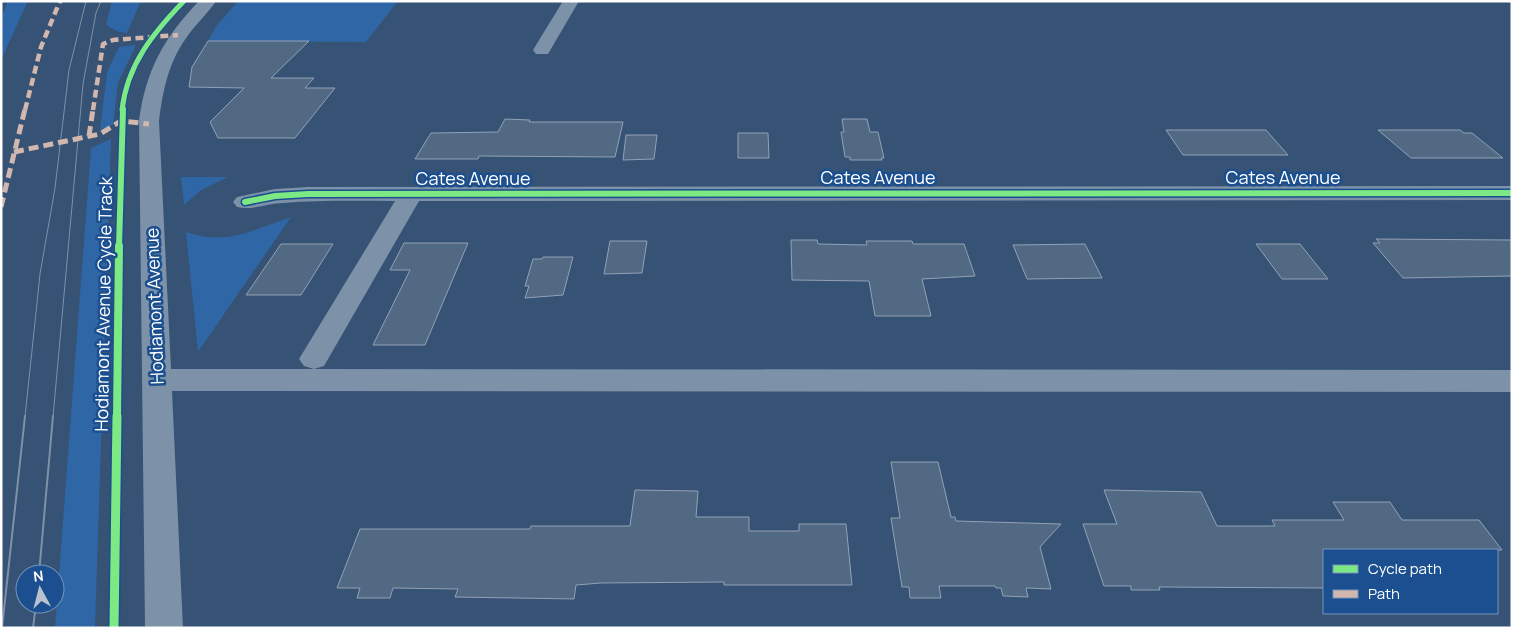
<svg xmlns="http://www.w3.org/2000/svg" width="1513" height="629" font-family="Manrope,sans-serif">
	<rect width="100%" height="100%" fill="#365274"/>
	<!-- green -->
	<path fill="#2f66a5" d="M 8,1 L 28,1 L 1,60 L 1,19 Z
		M 112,1 L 141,1 L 127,33 L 119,32 L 106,25 Z
		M 238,1 L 398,1 L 366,42 L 208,41 L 217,25 Z
		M 136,45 L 118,83 L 113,125 L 100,130 L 107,72 L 119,47 Z
		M 111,139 L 95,628 L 55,628 L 91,148 Z
		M 181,177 L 228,177 L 201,190 L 184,205 Z
		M 291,217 L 198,352 L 186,232 C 228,246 252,230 291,217 Z"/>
	<!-- building -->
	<path fill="#526984" stroke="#92a2b6" d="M 208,41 L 309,41 L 271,78 L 314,78 L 305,88 L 335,88 L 295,138 L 218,138 L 210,122 L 244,88 L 189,87 L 192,67 Z
		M 505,119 L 530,120 L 529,122 L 623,122 L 615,157 L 479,156 L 478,159 L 415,159 L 431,133 L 498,132 Z
		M 842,119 L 867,119 L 870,132 L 878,132 L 884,158 L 881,158 L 882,160 L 850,160 L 850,157 L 845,157 L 841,132 L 844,132 Z
		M 1166,130 L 1266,130 L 1288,155 L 1183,155 Z
		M 1378,130 L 1460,130 L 1464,133 L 1472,133 L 1503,158 L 1411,158 Z
		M 738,133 L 768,133 L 769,158 L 738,158 Z
		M 626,135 L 657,135 L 654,159 L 623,160 Z
		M 1376,239 L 1512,240 L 1512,276 L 1403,278 L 1373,243 L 1380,243 Z
		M 791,240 L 817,240 L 818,244 L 867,245 L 866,241 L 912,241 L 913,244 L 964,244 L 975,276 L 922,279 L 931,316 L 875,316 L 869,281 L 792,280 Z
		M 610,241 L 647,241 L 642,273 L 604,274 Z
		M 404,243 L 468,243 L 425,345 L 373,345 L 410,270 L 390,270 Z
		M 281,244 L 333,244 L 301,295 L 246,295 Z
		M 1085,244 L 1102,278 L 1027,279 L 1013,245 Z
		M 1256,244 L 1300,244 L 1328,279 L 1282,279 Z
		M 543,257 L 573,257 L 563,295 L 525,298 L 529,286 L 525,286 L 533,259 L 542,259 Z
		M 891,462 L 938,462 L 951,517 L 955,517 L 956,521 L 1061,524 L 1040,547 L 1051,589 L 1026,588 L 1028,597 L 1003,596 L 1001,588 L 996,588 L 995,586 L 939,586 L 941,598 L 910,598 L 909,587 L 902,587 L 891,518 L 900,518 Z
		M 635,490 L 698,491 L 696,517 L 749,517 L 749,531 L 799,531 L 799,524 L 846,524 L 852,585 L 724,585 L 724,582 L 601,583 L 576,585 L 574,599 L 455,597 L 458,589 L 393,588 L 390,598 L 357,598 L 360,588 L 337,588 L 360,529 L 530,529 L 531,526 L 630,526 Z
		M 1104,490 L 1201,492 L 1217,526 L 1275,526 L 1272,520 L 1344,520 L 1333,502 L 1390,502 L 1402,520 L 1479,520 L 1502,550 L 1324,550 L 1324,588 L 1159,587 L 1160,590 L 1131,590 L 1131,586 L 1104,586 L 1083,524 L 1117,524 Z"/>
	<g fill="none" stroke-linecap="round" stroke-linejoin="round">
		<!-- minor -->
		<path fill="#7d92a8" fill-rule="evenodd" d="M 199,1 L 216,1 C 208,13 197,23 189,34 C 169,60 163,89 159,121 L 171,369 L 314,369 L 304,366 L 299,359 L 395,201 C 358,201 320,200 283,203 C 267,203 252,211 237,207 L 233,202 L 237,197 L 275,189 L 308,187 L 1512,186 L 1512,200 L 419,201 L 324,366 L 314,369 L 1512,370 L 1512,392 L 172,391 L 183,628 L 145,628 L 139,121 C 146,70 163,39 199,1 Z
			M 563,1 L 579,1 L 548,54 L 536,54 L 533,50 Z"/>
		<!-- tram-far1 -->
		<path stroke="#7e92a7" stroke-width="1" d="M 25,417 L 40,274 L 55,188 L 69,70 L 86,1
			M 53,417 L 83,84 L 96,13 L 101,1"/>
		<!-- tram -->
		<path stroke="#7e92a7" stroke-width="2" d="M 39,574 L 53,416
			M 2,628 L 25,416
			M 33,628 L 36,604"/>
		<!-- quiet-far1 -->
		<path stroke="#d1b7ad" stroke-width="4.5" stroke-dasharray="8 4.5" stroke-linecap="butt" d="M 25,110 L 41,47 L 60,1
			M 93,110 L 103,44 L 113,40 L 178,35"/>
		<!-- quiet -->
		<path stroke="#d1b7ad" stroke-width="5" stroke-dasharray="10 5" stroke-linecap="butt" d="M 89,136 L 93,109
			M 14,152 L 100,134 L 121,121 L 149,124
			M 1,207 L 25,109"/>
		<defs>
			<path id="cycleway-far3" d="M 122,110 C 127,65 153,33 184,1"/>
			<path id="cycleway-far2" d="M 245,202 L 275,196 L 308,194 L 1512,193
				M 119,247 L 123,109"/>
			<path id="cycleway-far1" d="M 117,417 L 119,246"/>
			<path id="cycleway" d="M 114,628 L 117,416"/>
		</defs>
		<!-- cycleway-far3 casing -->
		<use href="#cycleway-far3" stroke="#1b4f8f" stroke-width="7"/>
		<!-- cycleway-far2 casing -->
		<use href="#cycleway-far2" stroke="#1b4f8f" stroke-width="9"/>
		<!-- cycleway-far1 casing -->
		<use href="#cycleway-far1" stroke="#1b4f8f" stroke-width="11"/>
		<!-- cycleway casing -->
		<use href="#cycleway" stroke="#1b4f8f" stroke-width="12"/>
		<!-- cycleway-far3 -->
		<use href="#cycleway-far3" stroke="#7ce984" stroke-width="5"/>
		<!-- cycleway-far2 -->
		<use href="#cycleway-far2" stroke="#7ce984" stroke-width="6"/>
		<!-- cycleway-far1 -->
		<use href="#cycleway-far1" stroke="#7ce984" stroke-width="8"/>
		<!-- cycleway -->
		<use href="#cycleway" stroke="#7ce984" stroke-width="9"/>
	</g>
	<g text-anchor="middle" stroke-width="5" stroke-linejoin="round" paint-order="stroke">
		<!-- street labels -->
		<g font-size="18" fill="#fff" stroke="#1b4f8f">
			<text x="878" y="184">Cates Avenue</text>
			<text x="1283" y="184">Cates Avenue</text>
			<text x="473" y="185">Cates Avenue</text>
			<text transform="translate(104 304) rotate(-89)" y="6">Hodiamont Avenue Cycle Track</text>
			<text transform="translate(155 306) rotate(-92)" y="6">Hodiamont Avenue</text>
		</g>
	</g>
	<!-- border -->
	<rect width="1513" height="629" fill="none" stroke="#ffffff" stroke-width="5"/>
	<!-- legend -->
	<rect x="1323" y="549" width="175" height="65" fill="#1b4f8f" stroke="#7695bc"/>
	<rect x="1333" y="565" width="25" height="8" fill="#7ce984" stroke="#7695bc"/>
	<text x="1368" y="574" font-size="15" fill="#ffffff">Cycle path</text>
	<rect x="1333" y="590" width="25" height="8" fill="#d1b7ad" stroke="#7695bc"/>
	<text x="1368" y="599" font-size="15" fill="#ffffff">Path</text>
	<!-- north arrow -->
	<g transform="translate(40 589) rotate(353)"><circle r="24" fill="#1b4f8f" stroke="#7695bc"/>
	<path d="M0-4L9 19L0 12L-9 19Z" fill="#b9c2ce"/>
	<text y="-8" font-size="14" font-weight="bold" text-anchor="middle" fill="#ffffff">N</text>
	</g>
</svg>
